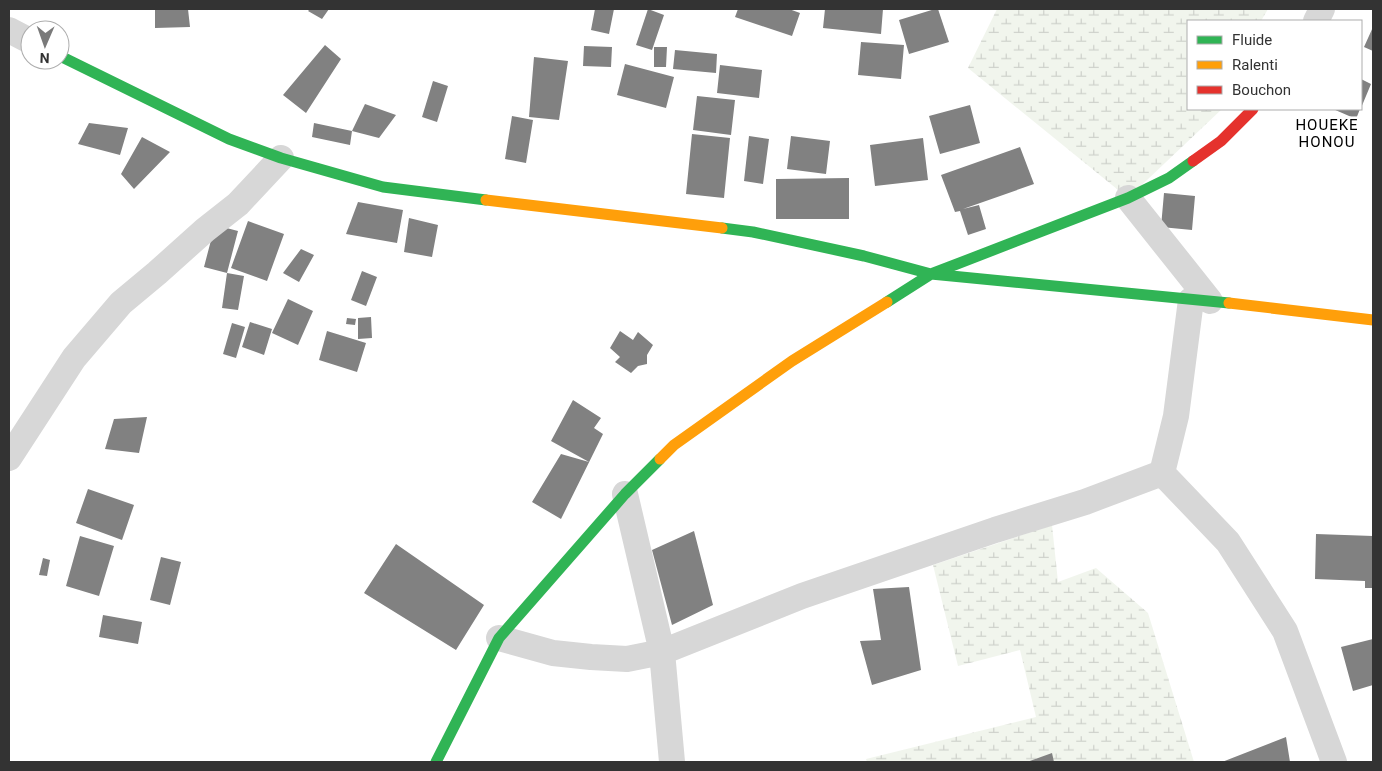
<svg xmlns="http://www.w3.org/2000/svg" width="1382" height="771" font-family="Roboto,sans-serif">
	<defs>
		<pattern id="wetland-marsh" width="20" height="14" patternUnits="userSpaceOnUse" patternTransform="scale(1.25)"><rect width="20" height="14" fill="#f1f5ed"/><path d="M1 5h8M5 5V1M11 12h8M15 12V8" fill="none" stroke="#cfd2cc"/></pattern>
	</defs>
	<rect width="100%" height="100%" fill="#fff"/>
	<!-- wetland -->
	<path fill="url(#wetland-marsh)" d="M 997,9 L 1268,9 L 1261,21 L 1188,21 L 1188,109 L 1222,109 L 1128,198 L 968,68 Z
		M 1052,525 L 1058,582 L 1096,568 L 1148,613 L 1194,762 L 867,762 L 866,759 L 1036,717 L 1020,650 L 958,666 L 933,565 Z"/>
	<!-- building -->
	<path fill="#818181" d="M 155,9 L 188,9 L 190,27 L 155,28 Z
		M 310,9 L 329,9 L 322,19 L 308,11 Z
		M 595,9 L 614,9 L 609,34 L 591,30 Z
		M 648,9 L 664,15 L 652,50 L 636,45 Z
		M 738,9 L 789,9 L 800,13 L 792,36 L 735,17 Z
		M 825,9 L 883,9 L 881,34 L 823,28 Z
		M 935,9 L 938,9 L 949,42 L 909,54 L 899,20 Z
		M 1373,27 L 1373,51 L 1364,47 Z
		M 861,42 L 904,45 L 901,79 L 858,75 Z
		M 325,45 L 341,59 L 306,113 L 283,95 Z
		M 584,46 L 612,47 L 611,67 L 583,66 Z
		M 654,47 L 667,47 L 666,67 L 654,67 Z
		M 675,50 L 717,54 L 716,73 L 673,69 Z
		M 534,57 L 568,61 L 559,120 L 529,117 Z
		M 625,64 L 674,77 L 666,108 L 617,95 Z
		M 720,65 L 762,70 L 759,98 L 717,93 Z
		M 1361,79 L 1371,84 L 1361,108 Z
		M 433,81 L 448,86 L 437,122 L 422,117 Z
		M 697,96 L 735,100 L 731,135 L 693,130 Z
		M 365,104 L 396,115 L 379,138 L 352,131 Z
		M 970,105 L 980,143 L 940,154 L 929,116 Z
		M 1333,109 L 1360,109 L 1356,119 Z
		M 512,116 L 533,120 L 526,163 L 505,159 Z
		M 89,123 L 128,128 L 120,155 L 78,144 Z
		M 314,123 L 352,131 L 350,145 L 312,137 Z
		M 692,134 L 730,138 L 724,198 L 686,194 Z
		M 749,136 L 769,139 L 763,184 L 744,181 Z
		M 791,136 L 830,141 L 826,174 L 787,169 Z
		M 142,137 L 170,152 L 134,189 L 121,174 Z
		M 923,138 L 928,180 L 875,186 L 870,145 Z
		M 1020,147 L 1034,184 L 963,209 L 979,205 L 986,229 L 968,235 L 960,211 L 955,212 L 941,175 Z
		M 849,178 L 849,219 L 776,219 L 776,179 Z
		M 1164,193 L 1195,196 L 1192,230 L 1161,227 Z
		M 358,202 L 403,210 L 397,243 L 346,234 Z
		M 409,218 L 438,225 L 432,257 L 404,252 Z
		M 248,221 L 284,234 L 267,281 L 231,268 Z
		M 215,225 L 238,231 L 227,273 L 204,267 Z
		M 301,249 L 314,255 L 299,282 L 283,273 Z
		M 362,271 L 377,277 L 366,306 L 351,300 Z
		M 227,273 L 244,276 L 238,310 L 222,308 Z
		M 288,299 L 313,311 L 298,345 L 272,333 Z
		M 371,317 L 372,338 L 358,339 L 358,318 Z
		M 347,318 L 356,319 L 355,325 L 346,324 Z
		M 250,322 L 272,329 L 264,355 L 242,347 Z
		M 232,323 L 245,327 L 236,358 L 223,354 Z
		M 327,331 L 366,343 L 357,372 L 319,360 Z
		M 620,331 L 633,340 L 638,332 L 653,345 L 647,355 L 647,364 L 638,366 L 631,373 L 615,362 L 620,357 L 610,348 Z
		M 573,400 L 601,418 L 594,428 L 603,434 L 561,519 L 532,502 L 561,454 L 589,462 L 551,441 Z
		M 147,417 L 139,453 L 105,449 L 114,419 Z
		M 88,489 L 134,505 L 122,540 L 76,523 Z
		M 694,531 L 713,605 L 672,625 L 652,550 Z
		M 1316,534 L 1373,536 L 1373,588 L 1365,588 L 1365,581 L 1315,579 Z
		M 80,536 L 114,546 L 99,596 L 66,586 Z
		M 396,544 L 484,605 L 456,650 L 364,593 Z
		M 161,557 L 181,562 L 170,605 L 150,600 Z
		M 43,558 L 50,560 L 47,576 L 39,575 Z
		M 909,587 L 921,670 L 872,685 L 860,641 L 881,640 L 873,589 Z
		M 103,615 L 142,622 L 138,644 L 99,637 Z
		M 1373,639 L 1373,685 L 1353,691 L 1341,647 Z
		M 1286,737 L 1290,762 L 1222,762 Z
		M 1052,753 L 1054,762 L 1027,762 Z"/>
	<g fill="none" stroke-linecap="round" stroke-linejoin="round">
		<!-- street -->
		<path stroke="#d7d7d7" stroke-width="26" d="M 1316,21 L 1322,9
			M 9,30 L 30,41
			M 1128,198 L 1210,301
			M 9,458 L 74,358 L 121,303 L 157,273 L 205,230 L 238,204 L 281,158
			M 1162,473 L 1228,542 L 1285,631 L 1334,762
			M 1162,473 L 1176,416 L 1191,300
			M 625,494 L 662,652 L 672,762
			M 499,638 L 553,653 L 591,657 L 627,659 L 662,652 L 802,596 L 995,530 L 1085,502 L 1162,473"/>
		<!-- fast -->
		<path stroke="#30b455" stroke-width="11" d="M 60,56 L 229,139 L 281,158 L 383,187 L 486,200
			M 722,228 L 753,232 L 864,256 L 931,274 L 1229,303
			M 887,302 L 931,274 L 1128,198 L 1169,178 L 1193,161
			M 436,762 L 499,638 L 625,494 L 660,459"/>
		<!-- slow -->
		<path stroke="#ff9f0a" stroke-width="11" d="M 486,200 L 722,228
			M 1229,303 L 1373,320
			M 660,459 L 674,445 L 792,361 L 887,302"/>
		<!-- jam -->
		<path stroke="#e5322d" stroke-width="11" d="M 1193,161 L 1221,141 L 1253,109"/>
	</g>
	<g text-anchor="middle" stroke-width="5" stroke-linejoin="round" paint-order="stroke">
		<!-- neighbourhood labels -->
		<g font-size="15" letter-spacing="1" fill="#000" stroke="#fff">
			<text x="1327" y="130">HOUEKE<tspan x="1327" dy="17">HONOU</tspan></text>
		</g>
	</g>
	<!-- border -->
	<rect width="1382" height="771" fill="none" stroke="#333333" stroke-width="20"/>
	<!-- legend -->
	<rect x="1187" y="20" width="175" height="90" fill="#ffffff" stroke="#adadad"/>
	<rect x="1197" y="36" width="25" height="8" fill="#30b455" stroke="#adadad"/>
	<text x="1232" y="45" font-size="15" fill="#333333">Fluide</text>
	<rect x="1197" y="61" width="25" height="8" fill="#ff9f0a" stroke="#adadad"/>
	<text x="1232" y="70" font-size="15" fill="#333333">Ralenti</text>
	<rect x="1197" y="86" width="25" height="8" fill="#e5322d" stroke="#adadad"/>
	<text x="1232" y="95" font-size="15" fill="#333333">Bouchon</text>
	<!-- north arrow -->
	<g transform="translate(45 45) rotate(182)"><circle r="24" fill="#ffffff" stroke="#adadad"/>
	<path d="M0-4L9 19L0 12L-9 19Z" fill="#7a7a7a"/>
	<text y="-8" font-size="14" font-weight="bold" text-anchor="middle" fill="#333333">N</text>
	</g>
</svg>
